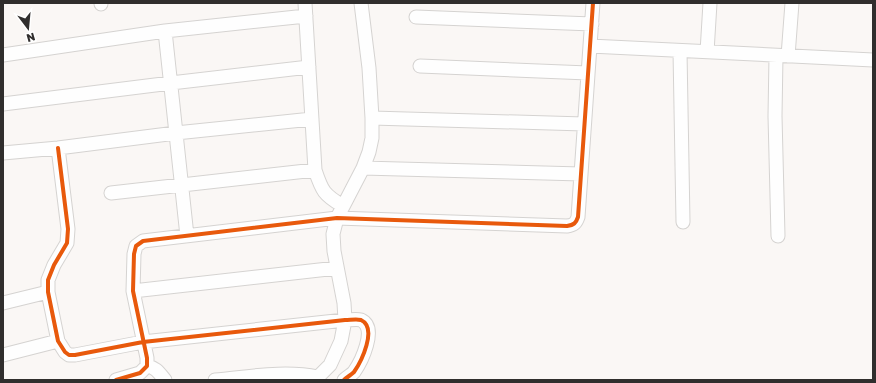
<svg xmlns="http://www.w3.org/2000/svg" width="876" height="383" font-family="'Golos Text',sans-serif">
	<rect width="100%" height="100%" fill="#faf7f5"/>
	<g fill="none" stroke-linecap="round" stroke-linejoin="round">
		<defs>
			<path id="street" d="M 101,3 L 101,4
				M 305,3 L 315,170 C 322,191 324,195 343,206
				M 416,17 L 592,24
				M 165,31 L 187,236
				M 590,46 L 873,60
				M 680,51 L 683,222
				M 707,52 L 710,3
				M 3,55 L 165,31 L 306,16
				M 776,56 L 775,116 L 778,236
				M 788,56 L 792,3
				M 420,66 L 588,73
				M 3,104 L 171,83 L 309,67
				M 372,118 L 584,124
				M 58,148 L 68,229 L 67,243 L 54,265 L 48,280 L 48,292 L 58,341 L 65,352 L 69,355 L 75,355 L 143,342 L 345,320 C 350,320 357,319 361,320 C 378,328 361,362 354,372 C 351,375 347,377 344,380
				M 3,153 L 58,148 L 176,133 L 312,119
				M 363,168 L 581,174
				M 111,193 L 315,170
				M 133,291 L 337,268
				M 3,303 L 48,292
				M 3,355 L 58,341
				M 147,366 C 157,368 159,373 165,380
				M 116,380 L 140,373 L 147,366 L 147,358 L 133,291 L 134,254 L 136,246 L 143,241 L 337,218 L 567,226 C 574,225 576,223 578,217 L 593,3
				M 215,380 C 249,377 284,370 318,377
				M 315,380 L 330,365 L 341,341 L 345,320 L 344,303 L 334,251 L 333,234 L 337,218 L 363,168 L 369,152 L 372,138 L 372,118 L 369,68 L 361,3"/>
		</defs>
		<!-- street casing -->
		<use href="#street" stroke="#d5d3d1" stroke-width="15"/>
		<!-- street -->
		<use href="#street" stroke="#fefefe" stroke-width="13"/>
		<defs>
			<path id="cycleway" d="M 58,148 L 68,229 L 67,243 L 54,265 L 48,280 L 48,292 L 58,341 L 65,352 L 69,355 L 75,355 L 143,342 L 345,320 C 350,320 357,319 361,320 C 378,328 361,362 354,372 C 351,375 347,377 344,380
				M 116,380 L 140,373 L 147,366 L 147,358 L 133,291 L 134,254 L 136,246 L 143,241 L 337,218 L 567,226 C 574,225 576,223 578,217 L 593,3"/>
		</defs>
		<!-- cycleway casing -->
		<use href="#cycleway" stroke="#fff" stroke-width="6"/>
		<!-- cycleway -->
		<use href="#cycleway" stroke="#e8590c" stroke-width="4"/>
	</g>
	<!-- border -->
	<rect width="876" height="383" fill="none" stroke="#302e2d" stroke-width="8"/>
	<!-- north arrow -->
	<g transform="translate(28 28) rotate(164)" stroke="#ffffff" stroke-width="3" paint-order="stroke">
	<path d="M0-3L7 15L0 10L-7 15Z" fill="#302e2d"/>
	<text y="-6" font-size="11" font-weight="bold" text-anchor="middle" fill="#302e2d">N</text>
	</g>
</svg>
